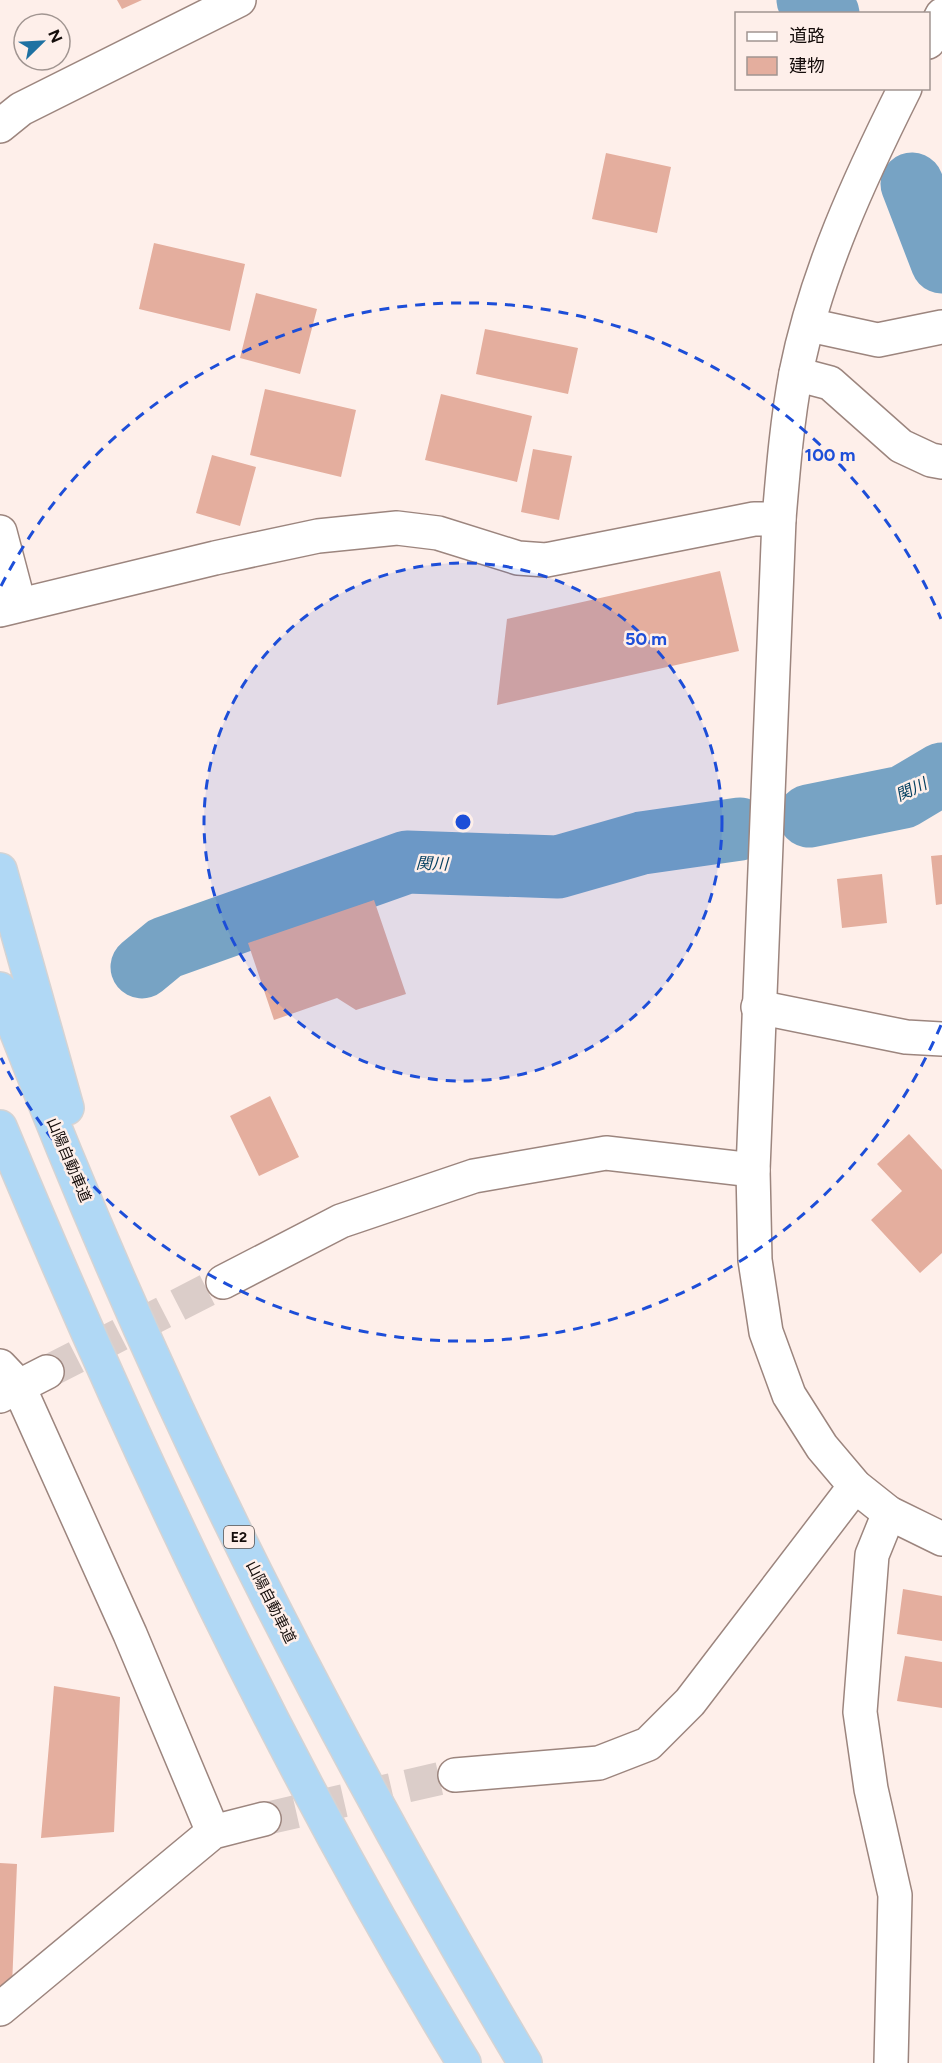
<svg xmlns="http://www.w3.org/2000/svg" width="942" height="2063" font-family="Figtree,'Noto Sans JP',sans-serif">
	<rect width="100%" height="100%" fill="#feefea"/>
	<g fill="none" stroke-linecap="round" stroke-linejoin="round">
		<!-- river -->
		<path stroke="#77a3c4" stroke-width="63" d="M 808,0 L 820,4 L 828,14
			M 912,184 L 942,262
			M 809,816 L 903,797 L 942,774
			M 142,967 L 165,948 L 407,862 L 558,867 L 642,843 L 740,829"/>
	</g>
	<!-- building -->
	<path fill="#e4ae9e" d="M 117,0 L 142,0 L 122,9 Z
		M 606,153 L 671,167 L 657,233 L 592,219 Z
		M 154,243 L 245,264 L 230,331 L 139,309 Z
		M 256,293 L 317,309 L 300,374 L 240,358 Z
		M 485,329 L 578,348 L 568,394 L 476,374 Z
		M 265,389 L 356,410 L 341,477 L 250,455 Z
		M 441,394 L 532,416 L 517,482 L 425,460 Z
		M 533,449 L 572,456 L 559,520 L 521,512 Z
		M 212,455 L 256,467 L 240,526 L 196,513 Z
		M 720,571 L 739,651 L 497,705 L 507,619 Z
		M 942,855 L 942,904 L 936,905 L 931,856 Z
		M 882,874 L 887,923 L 842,928 L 837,879 Z
		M 374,900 L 406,994 L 356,1010 L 337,998 L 274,1020 L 248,943 Z
		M 270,1096 L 299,1157 L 259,1176 L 230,1116 Z
		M 909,1134 L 942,1170 L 942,1253 L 920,1273 L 871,1220 L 902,1191 L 877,1164 Z
		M 903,1589 L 942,1596 L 942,1641 L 897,1634 Z
		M 905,1656 L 942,1662 L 942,1708 L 897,1701 Z
		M 54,1686 L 120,1697 L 114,1832 L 41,1838 Z
		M 0,1863 L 17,1864 L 12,1986 L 0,1986 Z"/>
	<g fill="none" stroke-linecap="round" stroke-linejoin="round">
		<!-- minor-tunnel -->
		<path stroke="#dbcdc9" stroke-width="33" stroke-dasharray="33 16" stroke-linecap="butt" d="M 47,1372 L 223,1282
			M 264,1819 L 455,1775"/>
		<defs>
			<path id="minor" d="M 0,126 L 21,109 L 239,0
				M 809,325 L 878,340 L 942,327
				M 796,374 L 830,383 L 901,446 L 931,460 L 942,462
				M 0,532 L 19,604
				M 0,610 L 215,558 L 318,536 L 397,528 L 438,533 L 518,558 L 546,560 L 754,519 L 779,519
				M 758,1007 L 906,1037 L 942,1039
				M 223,1282 L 341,1221 L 474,1176 L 606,1153 L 753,1170
				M 0,1366 L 18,1385 L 130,1634 L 213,1832
				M 0,1396 L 47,1372
				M 889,1513 L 872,1555 L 860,1712 L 871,1789 L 895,1895 L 891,2063
				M 455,1775 L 599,1763 L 648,1744 L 690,1702 L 855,1486
				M 0,2009 L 213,1832 L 264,1819"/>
			<path id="tertiary" d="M 928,42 L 942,15
				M 905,88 C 859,180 816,273 796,373 C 787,421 783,471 779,519 L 753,1170 L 755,1260 L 766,1332 L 789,1395 L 822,1447 L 855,1486 L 889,1513 L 942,1539"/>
			<path id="motorway" d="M 0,870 L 67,1108
				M 0,989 C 81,1200 172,1410 275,1611 C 353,1764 437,1915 525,2063
				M 0,1127 C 134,1449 282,1765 464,2063"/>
		</defs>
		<!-- minor casing -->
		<use href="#minor" stroke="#9c857e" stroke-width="36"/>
		<!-- tertiary casing -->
		<use href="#tertiary" stroke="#9c857e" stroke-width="36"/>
		<!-- motorway casing -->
		<use href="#motorway" stroke="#d5d3d3" stroke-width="36"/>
		<!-- minor -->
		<use href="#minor" stroke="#fff" stroke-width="33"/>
		<!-- tertiary -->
		<use href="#tertiary" stroke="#fff" stroke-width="33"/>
		<!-- motorway -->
		<use href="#motorway" stroke="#b0d8f5" stroke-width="33"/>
	</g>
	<!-- distance rings -->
	<circle cx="463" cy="822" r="259" fill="#1d4ed8" fill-opacity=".12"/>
	<g fill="none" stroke="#1d4ed8" stroke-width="3" stroke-dasharray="10 8">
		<circle cx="463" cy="822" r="259"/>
		<path d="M941 1025A519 519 0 0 1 1 1058M1 586A519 519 0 0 1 941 619"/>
	</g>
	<g text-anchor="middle" stroke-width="5" stroke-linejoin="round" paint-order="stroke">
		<!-- shield labels -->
		<rect fill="#feefea" stroke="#5b514e" stroke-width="1.5" x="224" y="1526" width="30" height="22" rx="4.5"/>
		<g font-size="14" font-weight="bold" fill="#150d0b">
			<text x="239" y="1542">E2</text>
		</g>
		<!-- street labels -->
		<g font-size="15" fill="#150d0b" stroke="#feefea">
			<text transform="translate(69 1160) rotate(67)" y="5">山陽自動車道</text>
			<text transform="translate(271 1602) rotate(63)" y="5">山陽自動車道</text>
		</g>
		<!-- water labels -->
		<g font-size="16" font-style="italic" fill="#064161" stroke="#feefea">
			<text transform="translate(911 789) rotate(-25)" y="6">関川</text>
			<text transform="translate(432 863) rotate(2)" y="6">関川</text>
		</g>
	</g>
	<circle cx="463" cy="822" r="9" fill="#1d4ed8" stroke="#feefea" stroke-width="3"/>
	<g font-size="18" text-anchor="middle" font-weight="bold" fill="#1d4ed8" stroke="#feefea" stroke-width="5" stroke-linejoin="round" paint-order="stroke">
		<text x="830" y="461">100 m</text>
		<text x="646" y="645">50 m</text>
	</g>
	<!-- legend -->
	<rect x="735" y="12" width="195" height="78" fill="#feefea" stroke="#a19591" stroke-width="1.5"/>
	<rect x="747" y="32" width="30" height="9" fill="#ffffff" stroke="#a19591" stroke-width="1.5"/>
	<text x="789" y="42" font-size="18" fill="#150d0b">道路</text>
	<rect x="747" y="57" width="30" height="18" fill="#e4ae9e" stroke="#a19591" stroke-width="1.5"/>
	<text x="789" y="72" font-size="18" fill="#150d0b">建物</text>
	<!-- north arrow -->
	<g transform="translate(42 42) rotate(66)"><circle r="28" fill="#feefea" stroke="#a19591" stroke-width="1.5"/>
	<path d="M0-4.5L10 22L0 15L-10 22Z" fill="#1e71a2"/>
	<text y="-9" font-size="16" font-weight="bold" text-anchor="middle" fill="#150d0b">N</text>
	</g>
</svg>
